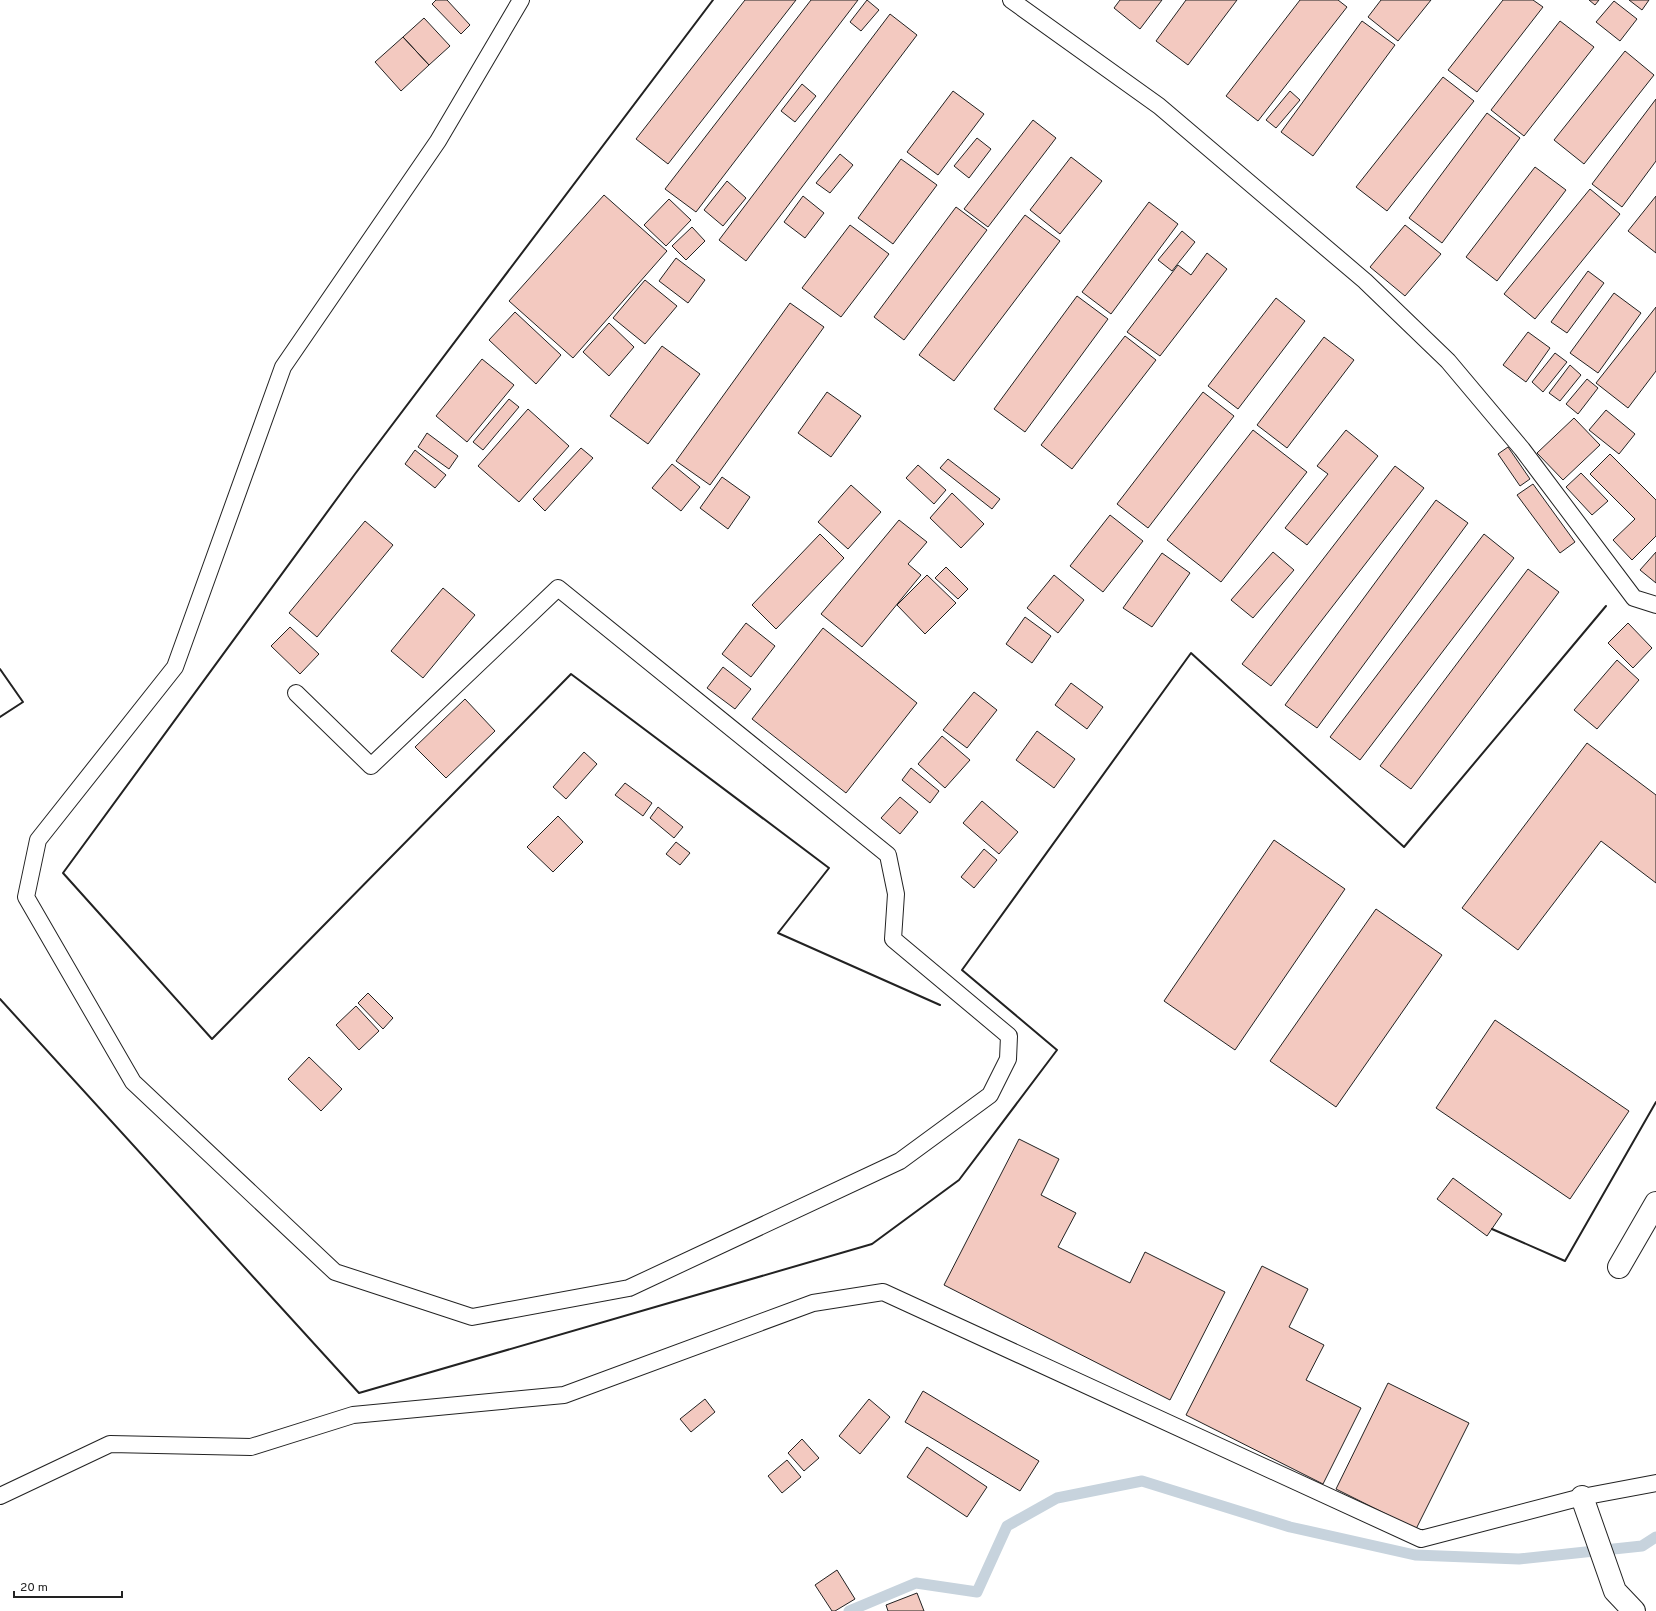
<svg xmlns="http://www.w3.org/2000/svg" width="1656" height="1611" font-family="Overpass,sans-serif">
	<rect width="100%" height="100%" fill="#fff"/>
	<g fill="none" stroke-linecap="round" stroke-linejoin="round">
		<!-- stream -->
		<path stroke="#c7d3dd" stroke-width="11" d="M 849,1611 L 916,1583 L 977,1592 L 1007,1526 L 1057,1498 L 1142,1481 L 1290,1527 L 1415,1555 L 1519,1559 L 1642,1546 L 1656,1537"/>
	</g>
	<!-- building -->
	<path fill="#f3c9c0" stroke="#222" d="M 436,0 L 447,0 L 470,25 L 461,34 L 432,4 Z
		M 745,0 L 796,0 L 668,164 L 636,139 Z
		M 811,0 L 858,0 L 696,212 L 665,189 Z
		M 867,0 L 879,10 L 861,31 L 850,22 Z
		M 1120,0 L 1162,0 L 1140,29 L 1114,8 Z
		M 1186,0 L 1237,0 L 1188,65 L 1156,41 Z
		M 1300,0 L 1338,0 L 1347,7 L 1258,121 L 1226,96 Z
		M 1381,0 L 1431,0 L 1398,41 L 1368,17 Z
		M 1503,0 L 1533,0 L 1543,7 L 1477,92 L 1448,70 Z
		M 1589,0 L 1599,0 L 1595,5 Z
		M 1629,0 L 1649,0 L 1642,10 Z
		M 1614,1 L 1637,19 L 1620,41 L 1596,22 Z
		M 890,14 L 917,35 L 746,261 L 719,240 Z
		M 424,18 L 450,46 L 429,65 L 403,37 Z
		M 1362,21 L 1395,45 L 1313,156 L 1281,132 Z
		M 1560,21 L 1594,47 L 1524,136 L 1491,110 Z
		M 403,37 L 429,65 L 401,91 L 375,62 Z
		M 1625,51 L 1654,75 L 1584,164 L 1554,140 Z
		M 1443,77 L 1474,101 L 1387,211 L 1356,187 Z
		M 802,84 L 816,96 L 795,122 L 781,111 Z
		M 953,91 L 984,114 L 938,175 L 907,152 Z
		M 1290,91 L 1300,100 L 1276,128 L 1266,120 Z
		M 1656,99 L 1656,161 L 1622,207 L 1592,184 Z
		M 1487,113 L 1520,138 L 1442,243 L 1409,218 Z
		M 1033,120 L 1056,138 L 988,227 L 964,209 Z
		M 977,138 L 991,149 L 969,178 L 954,166 Z
		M 840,154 L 853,165 L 830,193 L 816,183 Z
		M 1071,157 L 1102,181 L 1060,234 L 1030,210 Z
		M 901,159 L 937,185 L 893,244 L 858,218 Z
		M 1535,167 L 1566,190 L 1497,281 L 1466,257 Z
		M 727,181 L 746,198 L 723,226 L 704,210 Z
		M 1590,189 L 1620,214 L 1535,319 L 1504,294 Z
		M 604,195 L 667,251 L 573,358 L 509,301 Z
		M 803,196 L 824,213 L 805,238 L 784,222 Z
		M 1656,196 L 1656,253 L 1628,231 Z
		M 669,199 L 691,220 L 666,246 L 644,225 Z
		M 1149,202 L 1178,224 L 1111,314 L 1082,292 Z
		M 956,207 L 987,230 L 904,340 L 874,317 Z
		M 1025,215 L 1060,241 L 954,381 L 919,355 Z
		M 850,225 L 889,254 L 841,317 L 802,288 Z
		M 1405,225 L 1441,254 L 1405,296 L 1370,267 Z
		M 692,227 L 705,241 L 686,260 L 672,246 Z
		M 1182,231 L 1195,242 L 1172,271 L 1158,260 Z
		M 1207,253 L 1227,269 L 1160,356 L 1127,332 L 1178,265 L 1191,275 Z
		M 676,258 L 705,280 L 688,303 L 659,281 Z
		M 1588,271 L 1604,283 L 1567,333 L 1551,322 Z
		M 645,280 L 677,306 L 645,344 L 613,318 Z
		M 1614,293 L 1641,313 L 1598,373 L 1570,353 Z
		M 1077,296 L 1108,319 L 1025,432 L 994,409 Z
		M 1276,298 L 1305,321 L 1238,409 L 1208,386 Z
		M 790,303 L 824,327 L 710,485 L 676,461 Z
		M 1656,307 L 1656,371 L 1628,408 L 1596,383 Z
		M 515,312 L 561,355 L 536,384 L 489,340 Z
		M 609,323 L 634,347 L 609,376 L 583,352 Z
		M 1528,332 L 1550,348 L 1526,382 L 1503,365 Z
		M 1125,336 L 1156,360 L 1072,469 L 1041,445 Z
		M 1324,337 L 1354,360 L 1287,448 L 1257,425 Z
		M 662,346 L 700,374 L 648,444 L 610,416 Z
		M 1555,353 L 1567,362 L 1543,392 L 1532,382 Z
		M 482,359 L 514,385 L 467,442 L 436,416 Z
		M 1570,365 L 1581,375 L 1560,401 L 1549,393 Z
		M 1587,379 L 1598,388 L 1578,414 L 1566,404 Z
		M 827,392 L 861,416 L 831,457 L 798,433 Z
		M 1203,392 L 1234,416 L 1148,528 L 1117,504 Z
		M 509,399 L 519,407 L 483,450 L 473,442 Z
		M 528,409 L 569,446 L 519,502 L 478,466 Z
		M 1606,410 L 1635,434 L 1619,454 L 1589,430 Z
		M 1574,418 L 1600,445 L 1563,480 L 1537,453 Z
		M 1253,430 L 1307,472 L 1221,582 L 1167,540 Z
		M 1346,430 L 1378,456 L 1307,545 L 1285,528 L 1328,474 L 1317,466 Z
		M 427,433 L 458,456 L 449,469 L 418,447 Z
		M 1508,447 L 1530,479 L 1520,486 L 1498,454 Z
		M 581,448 L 593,458 L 545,511 L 533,499 Z
		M 415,450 L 446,475 L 435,488 L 405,464 Z
		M 1610,454 L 1656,500 L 1656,536 L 1632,560 L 1613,540 L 1635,519 L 1590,474 Z
		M 948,459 L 1000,499 L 992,509 L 940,468 Z
		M 672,464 L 700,487 L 681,511 L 652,488 Z
		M 918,465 L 946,490 L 934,504 L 906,478 Z
		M 1395,466 L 1424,488 L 1271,686 L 1242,664 Z
		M 1581,473 L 1608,501 L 1592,515 L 1566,487 Z
		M 722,477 L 750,497 L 728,529 L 700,508 Z
		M 1533,484 L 1575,542 L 1560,553 L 1517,495 Z
		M 851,485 L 881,512 L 848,549 L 818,522 Z
		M 952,493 L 984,524 L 961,548 L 930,518 Z
		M 1436,500 L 1468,523 L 1317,728 L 1285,705 Z
		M 1110,515 L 1143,541 L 1103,592 L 1070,566 Z
		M 899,520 L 927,542 L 908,564 L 921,575 L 862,647 L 821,614 Z
		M 365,521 L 393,545 L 317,637 L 289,613 Z
		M 820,534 L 844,558 L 776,629 L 752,605 Z
		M 1484,534 L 1514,558 L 1360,760 L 1330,737 Z
		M 1273,552 L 1294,570 L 1253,618 L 1231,600 Z
		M 1656,552 L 1656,583 L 1640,570 Z
		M 1162,553 L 1190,573 L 1152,627 L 1123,608 Z
		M 946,567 L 968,589 L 958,599 L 935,578 Z
		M 1528,569 L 1559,592 L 1411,789 L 1380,766 Z
		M 927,575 L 956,603 L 925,634 L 897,605 Z
		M 1054,575 L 1084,600 L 1058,633 L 1027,608 Z
		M 443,588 L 475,615 L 423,678 L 391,651 Z
		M 1025,617 L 1051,636 L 1032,663 L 1006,644 Z
		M 746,623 L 775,646 L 751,677 L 722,654 Z
		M 1628,623 L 1652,648 L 1633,668 L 1608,643 Z
		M 290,627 L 319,654 L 300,674 L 271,646 Z
		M 823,628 L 917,703 L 846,793 L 752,719 Z
		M 1617,660 L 1639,680 L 1597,729 L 1574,710 Z
		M 723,667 L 751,689 L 735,709 L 707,688 Z
		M 1071,683 L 1103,707 L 1087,729 L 1055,705 Z
		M 974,692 L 997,710 L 967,748 L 943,730 Z
		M 465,699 L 495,731 L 446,778 L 415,747 Z
		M 1037,731 L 1075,759 L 1054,788 L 1016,760 Z
		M 942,736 L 970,760 L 945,788 L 918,764 Z
		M 1587,743 L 1656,795 L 1656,883 L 1601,841 L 1518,950 L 1462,908 Z
		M 584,752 L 597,764 L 566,799 L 553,787 Z
		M 911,768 L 939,791 L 930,803 L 902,780 Z
		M 625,783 L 652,803 L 643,816 L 615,795 Z
		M 900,797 L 918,812 L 900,834 L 881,818 Z
		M 982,801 L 1018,832 L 999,854 L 963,823 Z
		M 658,807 L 683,827 L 674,838 L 650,818 Z
		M 558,816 L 583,842 L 553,872 L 527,847 Z
		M 1274,840 L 1345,889 L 1235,1050 L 1164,1001 Z
		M 676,842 L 690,853 L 680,865 L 666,854 Z
		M 984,849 L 997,860 L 974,888 L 961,877 Z
		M 1376,909 L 1442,955 L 1336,1107 L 1270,1061 Z
		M 368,993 L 393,1018 L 383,1029 L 358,1003 Z
		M 356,1006 L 379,1031 L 359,1050 L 336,1025 Z
		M 1495,1020 L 1629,1111 L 1570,1199 L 1436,1108 Z
		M 309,1057 L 342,1089 L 321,1111 L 288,1079 Z
		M 1019,1139 L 1059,1159 L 1041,1195 L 1076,1213 L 1058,1247 L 1130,1283 L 1145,1252 L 1225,1292 L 1170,1400 L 944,1285 Z
		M 1453,1178 L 1502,1214 L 1487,1236 L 1437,1199 Z
		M 1262,1266 L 1308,1289 L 1289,1327 L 1324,1345 L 1306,1380 L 1361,1408 L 1323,1484 L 1186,1415 Z
		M 1388,1383 L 1469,1423 L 1416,1529 L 1336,1489 Z
		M 923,1391 L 1039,1461 L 1020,1491 L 905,1422 Z
		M 705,1399 L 715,1412 L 691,1432 L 680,1419 Z
		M 869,1399 L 890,1417 L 860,1454 L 839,1436 Z
		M 802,1439 L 819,1458 L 804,1471 L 788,1453 Z
		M 927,1447 L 987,1487 L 967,1517 L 907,1477 Z
		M 787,1460 L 801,1477 L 782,1493 L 768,1476 Z
		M 837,1570 L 855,1599 L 835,1611 L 832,1611 L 815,1585 Z
		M 917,1593 L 924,1611 L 888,1611 L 886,1605 Z"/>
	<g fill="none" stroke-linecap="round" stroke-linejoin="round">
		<defs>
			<path id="lane" d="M 1011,0 L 1159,106 L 1365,281 L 1448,361 L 1522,449 L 1634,598 L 1656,605
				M 296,693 L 371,766 L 558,588 L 888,855 L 896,894 L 893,939 L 1009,1036 L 1008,1059 L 990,1095 L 900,1161 L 629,1288 L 472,1317 L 335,1272 L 133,1082 L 26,897 L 38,840 L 175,667 L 283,367 L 438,141 L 521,0
				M 0,1496 L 110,1444 L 251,1447 L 353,1415 L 564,1395 L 813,1303 L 883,1292 L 1421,1539 L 1582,1497 L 1656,1483"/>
			<path id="street" d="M 1619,1267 L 1656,1203
				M 1582,1497 L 1615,1591 L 1634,1611"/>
		</defs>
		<!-- lane casing -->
		<use href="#lane" stroke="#222" stroke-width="18"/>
		<!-- street casing -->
		<use href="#street" stroke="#222" stroke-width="24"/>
		<!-- lane -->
		<use href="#lane" stroke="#fff" stroke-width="16"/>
		<!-- street -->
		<use href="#street" stroke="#fff" stroke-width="22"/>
		<!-- wall -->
		<path stroke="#222" stroke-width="2" d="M 713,0 L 355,474 L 63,873 L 212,1039 L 571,674 L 829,868 L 778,933 L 940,1005
			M 0,669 L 23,702 L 0,717
			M 0,999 L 359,1393 L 872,1244 L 959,1180 L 1057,1050 L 962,970 L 1191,653 L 1404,847 L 1606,606
			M 1492,1229 L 1565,1261 L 1656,1102"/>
	</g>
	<!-- scale -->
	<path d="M14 1591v6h108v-6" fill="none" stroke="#222222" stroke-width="2"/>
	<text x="20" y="1591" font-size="12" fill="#222222" stroke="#ffffff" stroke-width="3" paint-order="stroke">20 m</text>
</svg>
